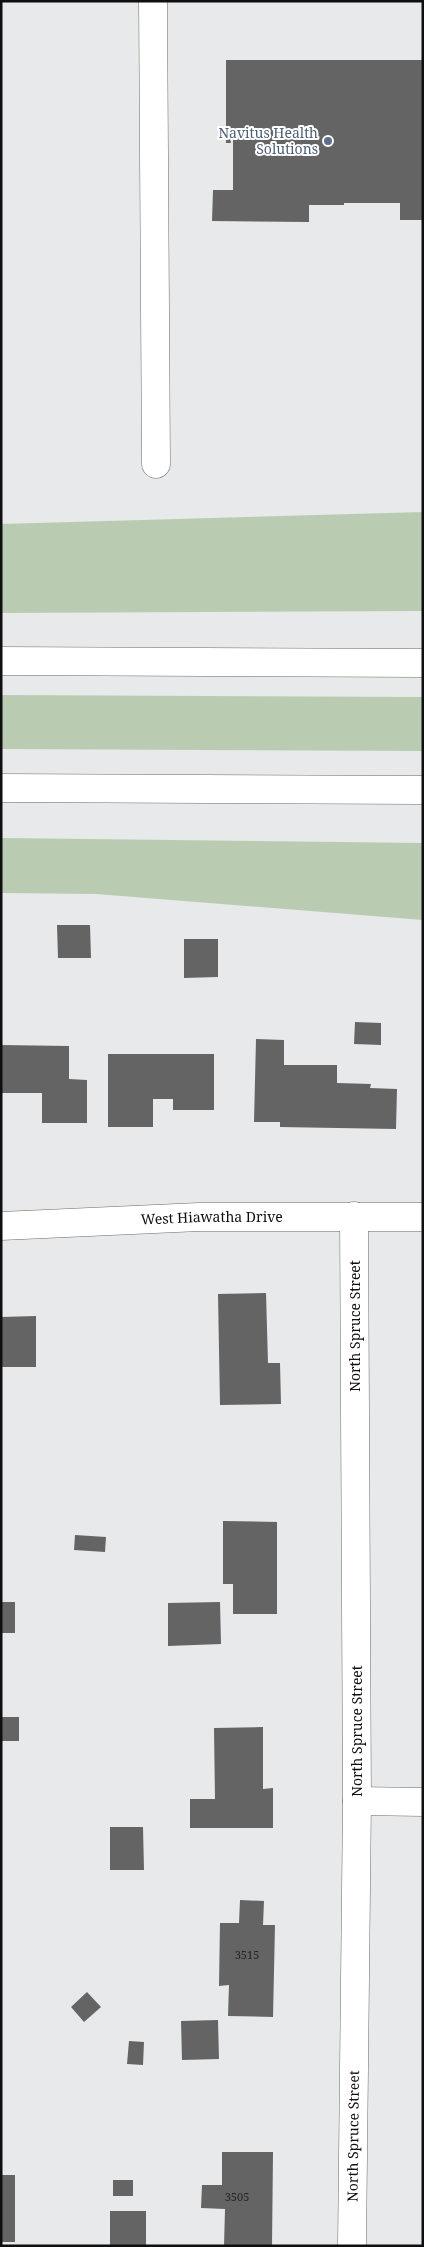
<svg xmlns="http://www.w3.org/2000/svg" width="424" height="2247" font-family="'Noto Serif',serif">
	<rect width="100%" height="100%" fill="#e8e9ea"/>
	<!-- green -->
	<path fill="#b9ccb2" d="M 423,512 L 423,611 L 1,613 L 1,524 Z
		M 1,695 L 423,697 L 423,751 L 1,749 Z
		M 1,838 L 423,843 L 423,920 L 96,894 L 1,893 Z"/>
	<!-- building -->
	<path fill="#656464" d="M 226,60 L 423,60 L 423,220 L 400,220 L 400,203 L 344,203 L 344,205 L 309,205 L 309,222 L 212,221 L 213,190 L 233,190 L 233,138 L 230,138 L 231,143 L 226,143 Z
		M 57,925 L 90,925 L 91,958 L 58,958 Z
		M 184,939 L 218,939 L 218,977 L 184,978 Z
		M 355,1022 L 381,1023 L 381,1045 L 354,1044 Z
		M 256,1039 L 284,1040 L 284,1065 L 337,1065 L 337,1083 L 371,1084 L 370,1088 L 397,1089 L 396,1129 L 280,1127 L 280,1122 L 254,1122 Z
		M 1,1045 L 69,1046 L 69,1079 L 87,1080 L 87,1123 L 42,1123 L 42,1093 L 1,1093 Z
		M 108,1054 L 214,1054 L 214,1110 L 173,1110 L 173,1099 L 153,1099 L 153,1127 L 108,1127 Z
		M 266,1293 L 268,1363 L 280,1363 L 281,1404 L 220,1405 L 218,1294 Z
		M 36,1316 L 36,1367 L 1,1367 L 1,1317 Z
		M 223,1521 L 277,1522 L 277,1614 L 233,1614 L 233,1584 L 223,1584 Z
		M 75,1535 L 106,1537 L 105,1552 L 74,1550 Z
		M 1,1602 L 15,1602 L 15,1633 L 1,1633 Z
		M 220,1602 L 221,1644 L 168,1646 L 168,1603 Z
		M 1,1717 L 19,1717 L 19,1741 L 1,1741 Z
		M 263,1727 L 263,1789 L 273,1788 L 273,1828 L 190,1828 L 190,1799 L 215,1799 L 214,1728 Z
		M 110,1827 L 143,1827 L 144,1870 L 110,1870 Z
		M 240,1900 L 264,1901 L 263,1925 L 275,1925 L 273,2017 L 228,2016 L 229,1985 L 219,1986 L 220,1923 L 239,1923 Z
		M 87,1992 L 101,2007 L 84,2022 L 71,2007 Z
		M 218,2020 L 219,2059 L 182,2060 L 181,2021 Z
		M 129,2041 L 144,2042 L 143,2065 L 127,2064 Z
		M 222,2152 L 273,2152 L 272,2246 L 224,2246 L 225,2209 L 201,2208 L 202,2185 L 222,2185 Z
		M 1,2175 L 15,2175 L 15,2242 L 1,2242 Z
		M 113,2180 L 133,2180 L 133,2196 L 113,2196 Z
		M 110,2211 L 146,2211 L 146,2246 L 110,2246 Z"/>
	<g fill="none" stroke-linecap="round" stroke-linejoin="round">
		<defs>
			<g id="minor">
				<path d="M 153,1 L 156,464"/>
				<path id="s1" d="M 1,1226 L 199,1217 L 423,1217"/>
				<path d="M 357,1801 L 423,1802"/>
				<path id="s2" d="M 352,2246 L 357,1801 L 354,1216"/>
			</g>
			<path id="highway" d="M 1,661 L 423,663
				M 1,788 L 423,790"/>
		</defs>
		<!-- minor casing -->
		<use href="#minor" stroke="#6b6b6c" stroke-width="29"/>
		<!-- highway casing -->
		<use href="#highway" stroke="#6b6b6c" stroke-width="29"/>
		<!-- minor -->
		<use href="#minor" stroke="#fff" stroke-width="28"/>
		<!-- highway -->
		<use href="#highway" stroke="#fff" stroke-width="28"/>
	</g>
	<!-- markers -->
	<circle fill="#5c6f8a" stroke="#fff" stroke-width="2" cx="328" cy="141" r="5"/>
	<g text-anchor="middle" stroke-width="4" stroke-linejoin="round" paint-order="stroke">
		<!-- number labels -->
		<g font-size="11" fill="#242425">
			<text x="247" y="1959">3515</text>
			<text x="237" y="2201">3505</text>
		</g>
		<!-- service labels -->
		<g font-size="14" fill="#4e5e75" stroke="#fff" text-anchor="end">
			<text x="318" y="138">Navitus Health<tspan x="318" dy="16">Solutions</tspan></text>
		</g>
		<!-- street labels -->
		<g font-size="14" fill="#0f0f10" stroke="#fff">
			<text dy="5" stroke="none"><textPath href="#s1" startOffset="211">West Hiawatha Drive</textPath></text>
			<text transform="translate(355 1326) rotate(-90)" y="5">North Spruce Street</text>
			<text transform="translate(357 1731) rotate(-90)" y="5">North Spruce Street</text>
			<text dy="5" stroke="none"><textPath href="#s2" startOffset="110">North Spruce Street</textPath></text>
		</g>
	</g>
	<!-- border -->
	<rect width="424" height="2247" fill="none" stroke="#0f0f10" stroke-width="5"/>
</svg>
